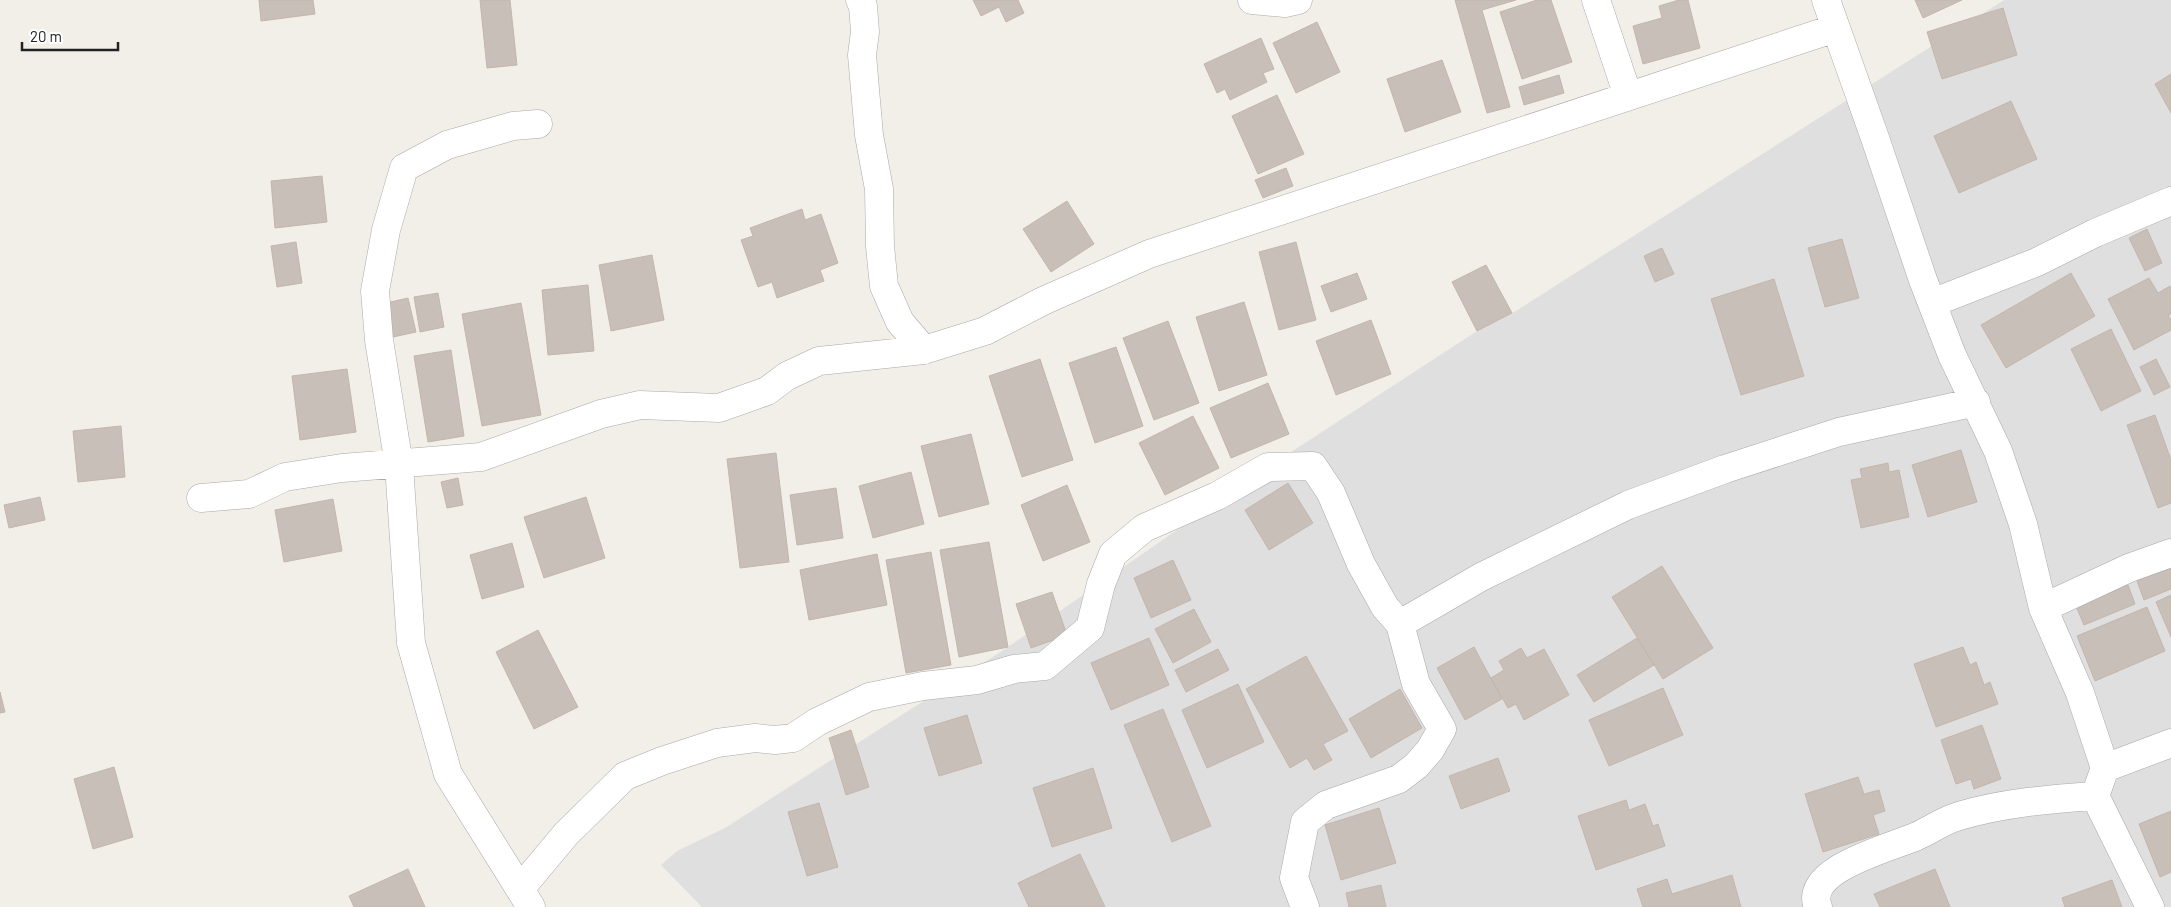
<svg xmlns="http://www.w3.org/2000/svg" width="2171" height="907" font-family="Barlow,sans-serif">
	<rect width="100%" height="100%" fill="#f2efe9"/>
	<!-- residential -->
	<path fill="#e0dfdf" d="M 2004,0 L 2171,0 L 2171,907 L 702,907 L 661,865 L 677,851 L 725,828 L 1008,647 L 1268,467 L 1477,331 L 1511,314 Z"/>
	<!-- building -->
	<path fill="#c7bfb8" stroke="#c4b6ab" d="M 259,0 L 313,0 L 315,14 L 261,21 Z
		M 480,0 L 510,0 L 517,65 L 487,68 Z
		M 973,0 L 1018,0 L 1024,13 L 1006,22 L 999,7 L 981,16 Z
		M 1455,0 L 1516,0 L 1482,10 L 1510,107 L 1487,113 Z
		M 1537,0 L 1551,0 L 1572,62 L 1522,79 L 1500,12 Z
		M 1679,0 L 1688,0 L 1700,48 L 1643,64 L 1633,26 L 1662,18 L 1659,6 Z
		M 1915,0 L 1962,0 L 1923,18 Z
		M 2003,8 L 2017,55 L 1942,79 L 1927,32 Z
		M 1317,22 L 1340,72 L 1296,93 L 1273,43 Z
		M 1261,38 L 1274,69 L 1263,73 L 1267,82 L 1230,100 L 1225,89 L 1217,93 L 1204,64 Z
		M 1442,60 L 1461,112 L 1405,132 L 1387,79 Z
		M 2171,74 L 2171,113 L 2155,84 Z
		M 1559,75 L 1564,93 L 1524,105 L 1519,87 Z
		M 1277,95 L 1304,154 L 1258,174 L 1232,116 Z
		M 2011,101 L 2037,159 L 1959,193 L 1934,136 Z
		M 1286,168 L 1293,186 L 1263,198 L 1255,180 Z
		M 322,176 L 327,222 L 275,228 L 271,181 Z
		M 1067,201 L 1094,244 L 1051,272 L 1023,229 Z
		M 802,209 L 805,220 L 821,214 L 838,263 L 820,270 L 824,281 L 777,298 L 772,282 L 758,287 L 741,240 L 753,236 L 750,228 Z
		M 2147,229 L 2162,263 L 2145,271 L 2129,238 Z
		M 1842,239 L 1859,298 L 1825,307 L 1808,248 Z
		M 296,242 L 302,283 L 277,287 L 271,246 Z
		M 1296,242 L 1316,320 L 1279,330 L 1259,252 Z
		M 1662,248 L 1674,274 L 1655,282 L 1644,256 Z
		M 652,255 L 664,320 L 611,331 L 599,265 Z
		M 1486,265 L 1512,313 L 1477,331 L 1452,282 Z
		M 1357,273 L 1367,299 L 1331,312 L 1321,286 Z
		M 2071,273 L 2095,316 L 2006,368 L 1981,325 Z
		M 2149,278 L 2158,293 L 2170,286 L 2171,289 L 2171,314 L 2168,315 L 2171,320 L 2171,330 L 2134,350 L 2108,299 Z
		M 1774,279 L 1804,376 L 1741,395 L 1711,299 Z
		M 588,285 L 594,351 L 548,355 L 542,290 Z
		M 438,293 L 444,327 L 420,332 L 414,297 Z
		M 408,298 L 416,332 L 393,337 L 386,303 Z
		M 1244,302 L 1267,375 L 1219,391 L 1196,317 Z
		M 521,303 L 541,415 L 482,426 L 462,314 Z
		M 1371,320 L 1391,374 L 1336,395 L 1316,341 Z
		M 1168,321 L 1199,403 L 1154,420 L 1123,338 Z
		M 2111,329 L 2141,391 L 2101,411 L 2071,349 Z
		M 1116,347 L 1143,426 L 1095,443 L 1069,363 Z
		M 451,350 L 464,436 L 428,442 L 414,356 Z
		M 1040,359 L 1073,460 L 1022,477 L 989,376 Z
		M 2156,359 L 2170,387 L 2154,395 L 2140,367 Z
		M 347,369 L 356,432 L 300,440 L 292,376 Z
		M 1268,383 L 1289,434 L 1231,458 L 1210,408 Z
		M 2155,415 L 2171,460 L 2171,503 L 2158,508 L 2127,425 Z
		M 1193,416 L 1219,468 L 1165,495 L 1139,443 Z
		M 121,426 L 125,477 L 78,482 L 73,431 Z
		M 971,434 L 989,504 L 939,517 L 921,446 Z
		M 1961,450 L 1977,502 L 1928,517 L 1912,465 Z
		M 776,453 L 789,562 L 740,568 L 727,459 Z
		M 1888,463 L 1889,472 L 1899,470 L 1909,517 L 1861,528 L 1851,480 L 1862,478 L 1860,469 Z
		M 911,472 L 924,524 L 873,538 L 859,486 Z
		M 458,478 L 463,505 L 447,508 L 441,482 Z
		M 1288,483 L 1313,523 L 1269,550 L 1245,510 Z
		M 1067,485 L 1090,542 L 1043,561 L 1021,505 Z
		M 836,488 L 843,538 L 797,545 L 790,495 Z
		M 40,497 L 45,520 L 9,528 L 4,505 Z
		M 586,497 L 605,558 L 544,578 L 524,517 Z
		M 333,499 L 342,551 L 284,562 L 275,510 Z
		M 989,542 L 1008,647 L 959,657 L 940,550 Z
		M 512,543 L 524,587 L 482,599 L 470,555 Z
		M 931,552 L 951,665 L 906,673 L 886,560 Z
		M 877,554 L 887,605 L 809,620 L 800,570 Z
		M 1173,560 L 1191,600 L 1151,618 L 1134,578 Z
		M 1662,566 L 1713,648 L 1663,679 L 1612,597 Z
		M 2171,567 L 2171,589 L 2144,600 L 2137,581 Z
		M 2128,585 L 2135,604 L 2084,625 L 2076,606 Z
		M 1052,592 L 1067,635 L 1031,648 L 1016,604 Z
		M 2171,595 L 2171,637 L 2156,602 Z
		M 2147,607 L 2165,651 L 2095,681 L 2077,636 Z
		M 1194,609 L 1211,642 L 1173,663 L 1155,629 Z
		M 538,630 L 578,707 L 534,729 L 496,652 Z
		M 1149,638 L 1169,685 L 1111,710 L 1091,663 Z
		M 1637,638 L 1654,665 L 1594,702 L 1577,675 Z
		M 1474,647 L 1502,699 L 1465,720 L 1437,668 Z
		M 1963,647 L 1970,665 L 1976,662 L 1984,685 L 1990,682 L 1998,704 L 1936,727 L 1914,664 Z
		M 1521,648 L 1527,658 L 1544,649 L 1569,695 L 1524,720 L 1516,704 L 1508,708 L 1491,678 L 1504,670 L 1499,661 Z
		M 1218,649 L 1229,670 L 1186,692 L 1175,670 Z
		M 1306,656 L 1348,731 L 1323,744 L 1332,760 L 1314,770 L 1307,758 L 1290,768 L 1246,689 Z
		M 1238,684 L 1264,742 L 1207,768 L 1182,710 Z
		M 1663,688 L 1683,735 L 1609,766 L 1589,720 Z
		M 1400,689 L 1422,728 L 1371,758 L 1349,719 Z
		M 0,692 L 5,712 L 0,713 Z
		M 1163,709 L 1211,826 L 1172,842 L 1124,725 Z
		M 967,715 L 982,763 L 939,776 L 924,728 Z
		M 1982,725 L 2001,779 L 1974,789 L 1971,779 L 1956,784 L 1941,740 Z
		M 851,730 L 869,787 L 846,795 L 829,738 Z
		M 1498,758 L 1510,791 L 1461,809 L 1449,776 Z
		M 114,767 L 133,837 L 93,849 L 74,779 Z
		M 1093,768 L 1112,828 L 1052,847 L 1033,788 Z
		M 1858,777 L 1864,794 L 1879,790 L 1885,811 L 1873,815 L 1879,834 L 1823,852 L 1805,794 Z
		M 1626,800 L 1629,810 L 1645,804 L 1653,826 L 1658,824 L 1665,846 L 1596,870 L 1578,816 Z
		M 819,803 L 838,867 L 807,876 L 788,812 Z
		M 1379,808 L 1396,863 L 1341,880 L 1325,825 Z
		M 2171,811 L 2171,872 L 2160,877 L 2139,824 Z
		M 1080,854 L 1105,907 L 1029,907 L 1018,883 Z
		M 408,869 L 425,907 L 354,907 L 349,896 Z
		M 1935,869 L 1950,907 L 1880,907 L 1874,894 Z
		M 1732,875 L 1741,907 L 1643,907 L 1637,889 L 1667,879 L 1672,894 Z
		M 2112,880 L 2122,907 L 2065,907 L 2062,898 Z
		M 1381,885 L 1386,907 L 1349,907 L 1346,893 Z"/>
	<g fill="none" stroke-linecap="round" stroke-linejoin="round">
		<defs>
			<path id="street" d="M 860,0 L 863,6 L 865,32 L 862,55 L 869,135 L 879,189 L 880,246 L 884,286 L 900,322 L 924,350
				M 1252,0 L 1285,3 L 1298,0
				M 1596,0 L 1628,96
				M 1826,0 L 1875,138 L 1923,280 L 1952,355 L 1998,451 L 2023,524 L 2043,608 L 2080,693 L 2105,768 L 2095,796 L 2150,907
				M 1932,303 L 2037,262 L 2095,233 L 2171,201
				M 201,498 L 249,494 L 285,477 L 342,468 L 481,457 L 601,414 L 640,405 L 719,408 L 767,391 L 787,376 L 819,361 L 924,350 L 985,331 L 1043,301 L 1149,254 L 1836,28
				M 2043,608 L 2129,568 L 2171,553
				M 2105,768 L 2171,743
				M 520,889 L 566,834 L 625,776 L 662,761 L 717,743 L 755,738 L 775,740 L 793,738 L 817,722 L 869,697 L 923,686 L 977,680 L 1014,669 L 1045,666 L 1090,628 L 1101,584 L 1113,554 L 1144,528 L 1217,496 L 1268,467 L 1313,466 L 1331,493 L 1361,564 L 1385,607 L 1400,624
				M 531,907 L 448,774 L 411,643 L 399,465 L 379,340 L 375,291 L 386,230 L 404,168 L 447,145 L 513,126 L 538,124
				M 1305,907 L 1294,878 L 1305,822 L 1326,805 L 1399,779 L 1416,766 L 1430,750 L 1442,729 L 1416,684 L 1400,624 L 1481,577 L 1628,505 L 1725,469 L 1839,432 L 1976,402
				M 1818,907 C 1802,869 1893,847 1917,836 C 1931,830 1944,820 1959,816 C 2002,803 2050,799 2095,796"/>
		</defs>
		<!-- street casing -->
		<use href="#street" stroke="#a9a9a9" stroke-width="29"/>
		<!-- street -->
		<use href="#street" stroke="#fff" stroke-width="28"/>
	</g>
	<!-- scale -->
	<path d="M22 42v8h96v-8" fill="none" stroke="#222222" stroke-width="2.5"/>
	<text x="30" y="42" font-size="15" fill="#222222" stroke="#ffffff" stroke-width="4" paint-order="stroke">20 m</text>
</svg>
